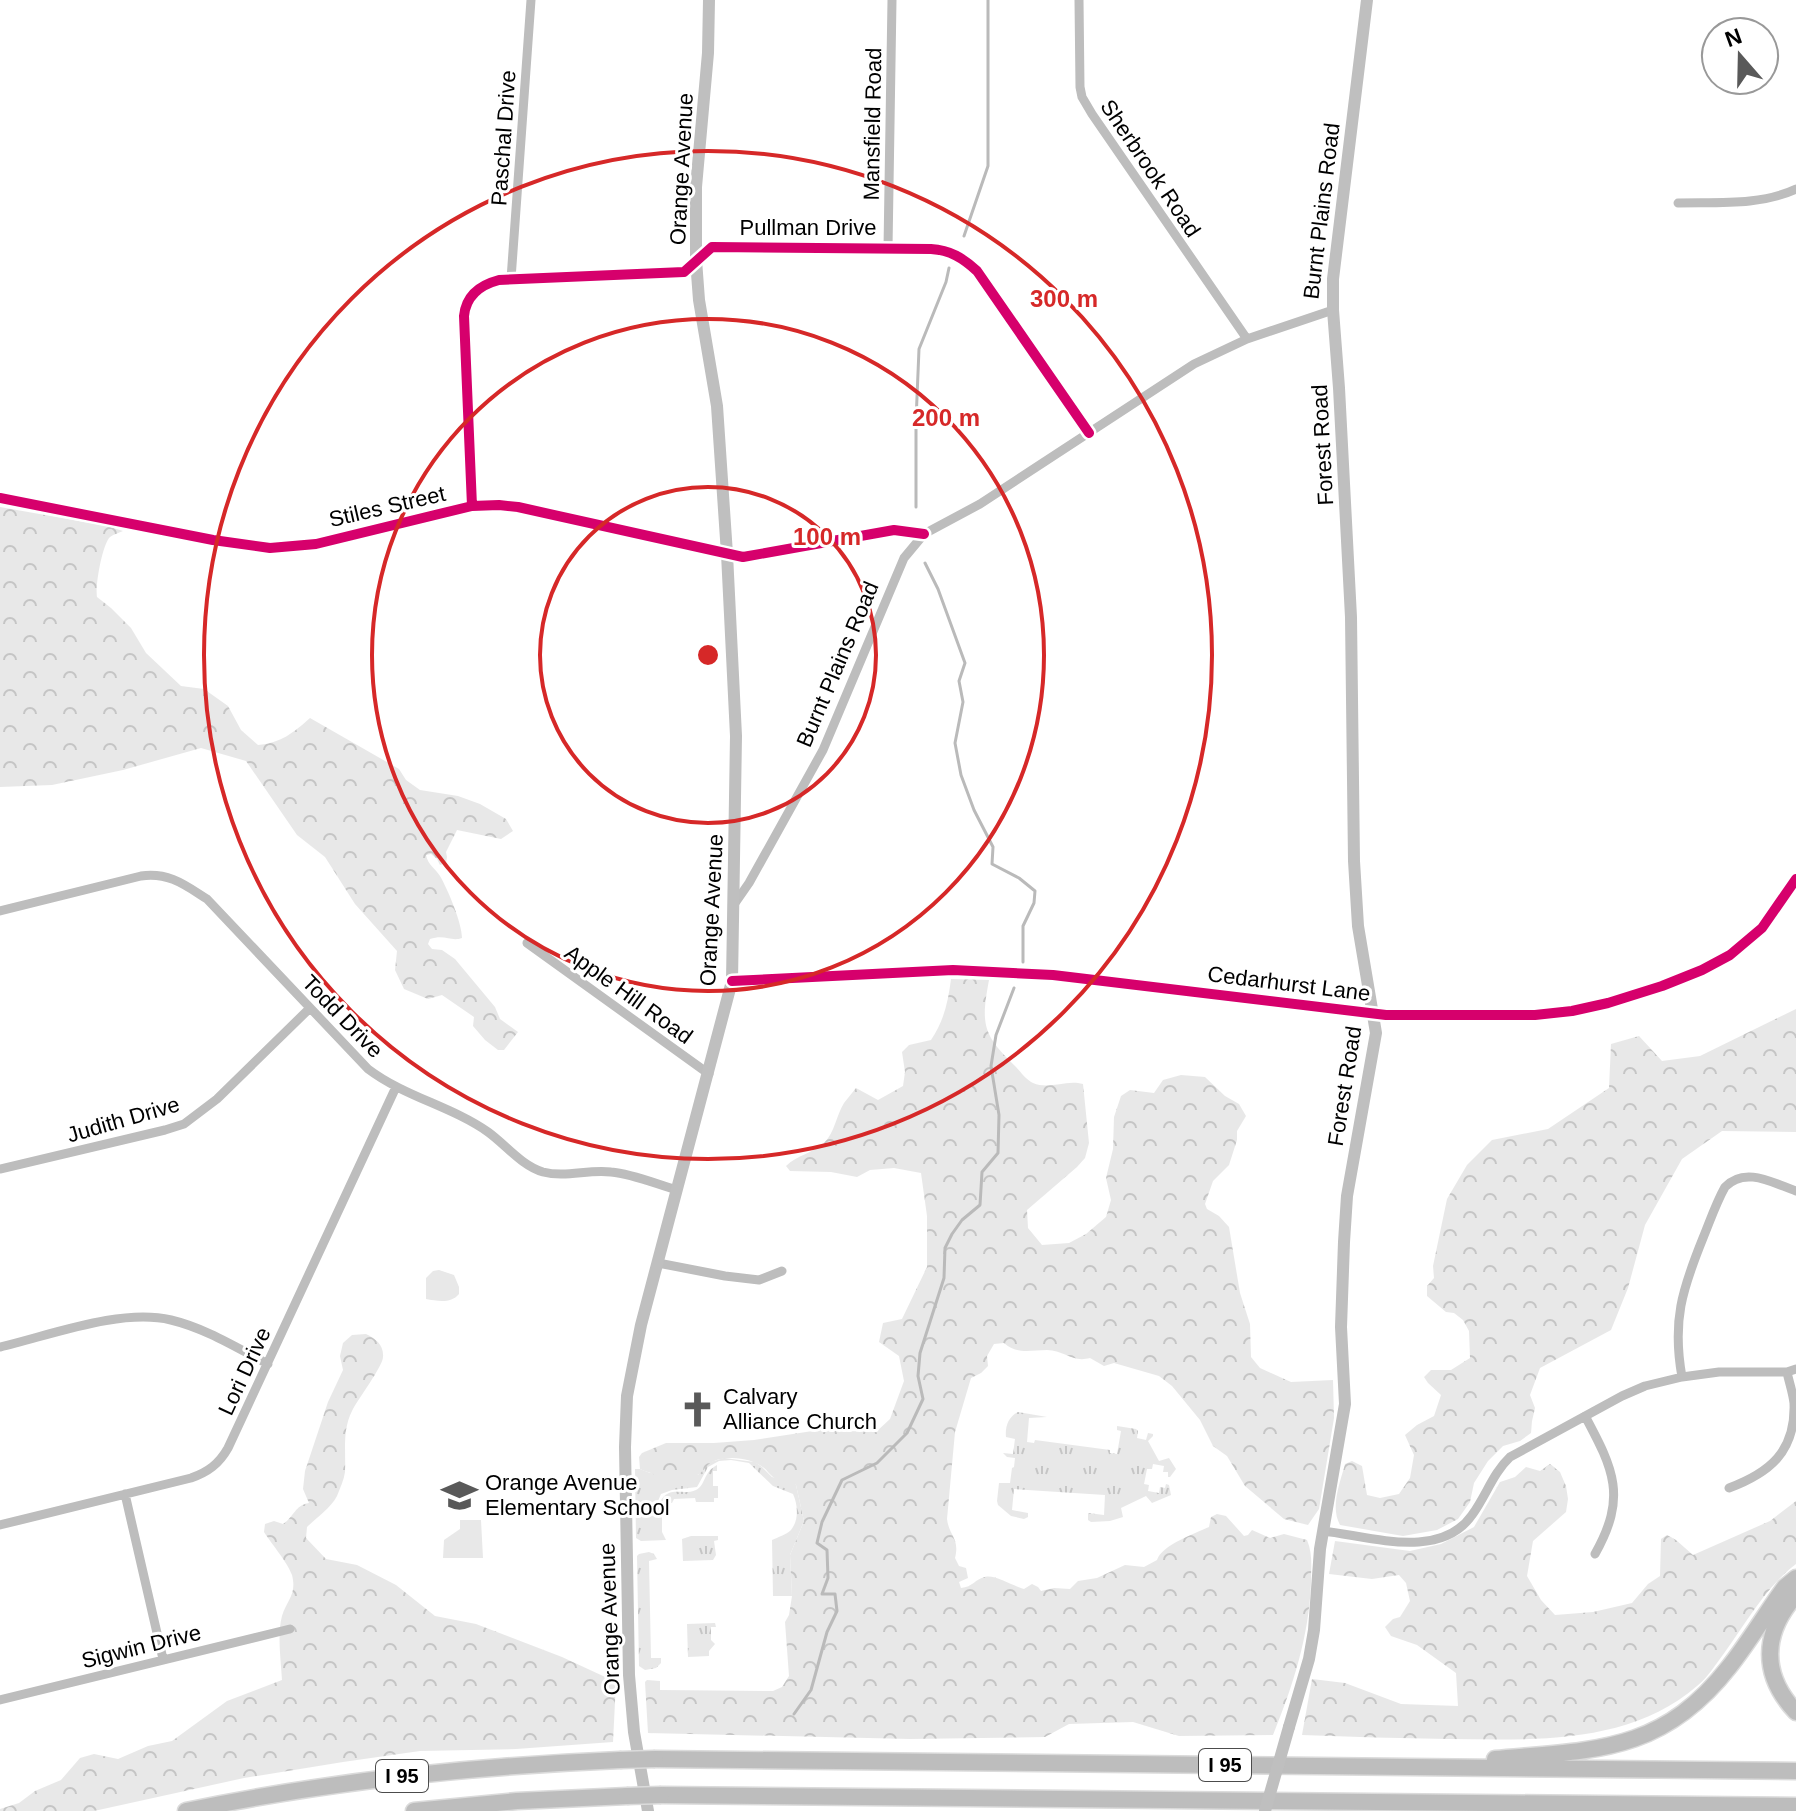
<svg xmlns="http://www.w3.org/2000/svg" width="1796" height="1811" font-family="Arial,sans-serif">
	<defs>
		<pattern id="grass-tufts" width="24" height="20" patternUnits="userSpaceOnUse" patternTransform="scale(2)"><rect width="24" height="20" fill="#e8e8e8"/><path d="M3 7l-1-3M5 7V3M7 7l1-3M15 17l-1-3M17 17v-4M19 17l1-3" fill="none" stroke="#c5c5c5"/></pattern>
		<pattern id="forest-crowns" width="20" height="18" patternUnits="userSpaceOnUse" patternTransform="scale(2)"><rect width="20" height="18" fill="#e8e8e8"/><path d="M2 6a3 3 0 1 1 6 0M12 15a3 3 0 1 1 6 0" fill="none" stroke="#c5c5c5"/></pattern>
	</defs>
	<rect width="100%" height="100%" fill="#fff"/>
	<!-- grass -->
	<path fill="url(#grass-tufts)" d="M 1018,1412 L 1047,1417 L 1029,1418 L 1027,1442 L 1034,1443 L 1035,1440 L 1110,1450 L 1110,1453 L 1117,1454 L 1121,1431 L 1117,1430 L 1117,1426 L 1136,1429 L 1138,1431 L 1137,1438 L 1146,1440 L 1148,1433 L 1153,1434 L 1153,1436 L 1148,1441 L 1159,1461 L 1169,1458 L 1176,1469 L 1170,1477 L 1168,1477 L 1168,1472 L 1163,1472 L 1164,1466 L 1153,1464 L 1152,1469 L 1147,1469 L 1144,1484 L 1149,1485 L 1148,1491 L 1159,1493 L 1160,1487 L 1165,1488 L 1166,1484 L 1169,1485 L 1171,1495 L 1152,1503 L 1146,1496 L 1121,1508 L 1123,1517 L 1110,1521 L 1091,1522 L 1088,1520 L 1088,1513 L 1104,1515 L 1105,1495 L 1014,1489 L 1012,1510 L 1028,1513 L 1028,1517 L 1024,1519 L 1011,1516 L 998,1505 L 997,1501 L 999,1483 L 1010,1483 L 1012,1468 L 1014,1467 L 1015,1458 L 1007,1457 L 1003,1453 L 1013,1454 L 1015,1439 L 1006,1437 C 1005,1427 1008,1417 1018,1412 Z
		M 724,1458 L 755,1462 L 762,1467 L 772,1477 L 793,1482 L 796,1485 L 804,1521 L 790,1555 L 792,1596 L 773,1596 L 772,1540 C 778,1537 786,1535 791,1530 C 799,1520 798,1505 793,1494 L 773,1486 L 749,1463 L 731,1460 L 719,1461 L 708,1467 L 697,1487 L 672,1490 L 661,1494 L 658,1501 L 662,1510 L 662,1532 L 666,1540 L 641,1541 L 636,1538 L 635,1469 L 640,1469 L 650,1473 L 698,1475 L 707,1463 Z
		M 717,1465 L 717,1471 L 713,1471 L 713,1486 L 718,1486 L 718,1498 L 714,1498 L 714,1502 L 696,1502 L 695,1498 L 674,1499 L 672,1503 L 668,1503 L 668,1509 L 664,1509 L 660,1502 C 669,1485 683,1496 696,1490 C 706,1485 703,1472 717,1465 Z
		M 691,1536 L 718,1536 L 718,1540 L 714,1541 L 716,1555 L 713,1560 L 683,1561 L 682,1539 Z
		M 649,1552 L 654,1554 L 657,1559 L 649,1561 L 651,1658 L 661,1658 L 661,1663 L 656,1668 L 645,1670 L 639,1666 L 637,1556 L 639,1554 Z
		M 715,1623 L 716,1627 L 711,1627 L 711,1640 L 715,1644 L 709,1651 L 709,1656 L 688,1657 L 687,1624 Z"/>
	<!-- forest -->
	<path fill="url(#forest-crowns)" d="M 0,507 L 107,526 L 123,531 C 119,533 114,534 110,537 C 102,545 95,587 97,597 L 111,608 L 131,628 L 146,653 L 181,686 L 204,689 L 228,706 L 241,730 L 258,745 C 281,743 293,733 310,718 L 399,769 L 406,780 L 420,790 L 458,796 L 480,804 L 506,819 L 513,831 L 501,839 L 457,830 L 446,852 L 447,857 L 446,863 L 440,865 L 437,859 L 431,854 L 426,855 C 428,865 435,868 440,876 C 448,890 462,923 462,938 C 451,942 445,934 430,939 L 428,944 L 432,949 L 442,950 L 455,959 L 495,1007 L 500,1019 L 518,1032 L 504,1050 L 498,1050 L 485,1040 L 473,1026 L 474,1017 L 442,995 L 428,999 L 404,989 L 395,970 L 397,951 L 355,904 L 325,857 L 297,835 L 246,761 L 201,748 L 123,770 L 52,785 L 0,787 Z
		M 951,979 L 989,980 C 981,1023 982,1034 1014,1065 C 1020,1071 1026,1080 1033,1083 C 1050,1090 1066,1079 1083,1084 L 1089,1143 L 1085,1158 L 1077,1167 L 1027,1210 L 1028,1228 L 1042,1245 L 1069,1243 L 1086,1234 L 1106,1217 L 1111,1200 L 1106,1178 L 1113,1149 L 1114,1117 L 1121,1096 L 1130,1090 L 1154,1093 L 1163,1080 L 1181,1075 L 1205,1077 L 1225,1096 L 1239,1104 L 1246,1116 L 1237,1131 L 1237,1140 L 1229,1165 L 1213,1181 L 1205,1204 L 1207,1209 L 1219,1216 L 1229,1227 L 1240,1293 L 1250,1324 L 1251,1357 L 1260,1368 L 1291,1382 L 1333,1380 L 1334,1418 L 1319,1509 L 1308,1525 L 1284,1519 L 1245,1486 L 1227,1456 L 1213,1446 L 1200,1420 L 1172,1386 L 1159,1376 L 1114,1363 L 1104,1366 L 1090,1358 C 1072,1363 1064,1350 1047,1350 C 1031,1350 1017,1355 1004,1343 L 994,1344 L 987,1356 L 988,1366 L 981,1373 L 971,1378 L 955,1432 L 947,1519 C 949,1536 960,1538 955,1558 L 959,1566 L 966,1568 L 968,1578 L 959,1582 L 961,1588 C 973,1587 975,1579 985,1577 C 994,1574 1013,1586 1024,1589 L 1032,1584 L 1038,1587 L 1041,1591 L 1054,1588 L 1070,1589 L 1078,1581 L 1097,1578 L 1125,1565 L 1144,1567 L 1157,1560 C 1162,1545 1194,1534 1209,1527 L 1211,1517 L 1217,1514 L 1226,1516 L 1244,1536 L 1248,1535 L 1252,1530 L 1270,1538 L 1284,1534 L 1307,1540 C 1313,1554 1311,1568 1311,1583 C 1309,1636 1293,1686 1273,1735 L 1179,1736 L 1133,1722 L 1069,1724 L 1045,1737 L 910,1739 L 648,1733 L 645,1682 L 647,1680 L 660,1681 L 660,1690 L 773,1691 L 782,1687 L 789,1676 L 785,1622 L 789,1615 L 792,1596 L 790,1555 L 804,1521 L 796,1485 C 789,1480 779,1482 773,1477 C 769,1474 767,1470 764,1468 C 753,1459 735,1456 721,1459 C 705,1462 707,1470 696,1476 C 683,1483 653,1475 640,1469 L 639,1457 L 642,1453 L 666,1443 L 714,1443 L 754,1440 L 819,1430 L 876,1432 L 890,1419 L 904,1381 L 899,1356 L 879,1342 L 883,1323 L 902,1319 L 927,1267 L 927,1216 L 921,1173 L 894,1168 L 870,1170 L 857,1177 L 831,1172 L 790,1171 L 786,1166 C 797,1155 813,1153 824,1143 C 835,1132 836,1116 844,1103 C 848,1098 852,1093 856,1088 L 878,1100 L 903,1086 L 905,1072 L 902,1052 L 909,1045 L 931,1040 C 944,1021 948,1002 951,979 Z
		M 1796,1009 L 1796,1132 L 1722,1131 L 1682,1159 L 1645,1225 L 1628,1288 L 1611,1330 L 1540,1368 L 1530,1395 L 1535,1408 L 1532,1421 L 1531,1433 L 1520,1441 L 1503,1446 L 1488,1461 L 1474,1483 L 1470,1502 L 1458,1519 L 1437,1530 L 1403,1536 L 1340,1525 C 1330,1507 1340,1483 1345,1464 L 1352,1461 L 1362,1466 L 1367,1495 L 1380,1498 L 1399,1494 L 1410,1478 L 1414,1455 L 1405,1435 L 1417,1425 L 1434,1416 L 1441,1395 L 1428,1383 L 1424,1377 L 1431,1370 L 1451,1370 L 1470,1358 L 1469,1331 L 1463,1320 L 1454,1313 L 1446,1312 L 1427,1296 L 1427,1286 L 1434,1278 L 1433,1266 L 1447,1199 L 1467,1165 L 1492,1140 L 1548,1129 L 1609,1088 L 1611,1044 L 1639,1036 L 1662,1061 L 1700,1056 Z
		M 366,1334 C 376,1339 384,1345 383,1357 C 383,1366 358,1399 352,1411 C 342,1431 346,1451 345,1472 C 344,1480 340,1488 337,1496 C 331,1508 316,1518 307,1527 L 306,1538 L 326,1559 L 357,1565 L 396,1585 L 435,1616 L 476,1624 L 562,1657 L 616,1682 L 613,1742 L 516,1749 L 420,1751 L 343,1762 L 244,1778 L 94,1811 L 0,1811 L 0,1809 L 19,1803 L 35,1791 L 61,1780 L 80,1758 L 94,1754 L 118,1759 L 148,1746 L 172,1741 L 227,1701 L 282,1680 C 281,1661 277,1634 282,1616 C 287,1599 297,1595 292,1575 C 288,1563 271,1543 264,1532 L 265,1524 L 274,1521 L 283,1524 C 294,1517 295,1505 309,1503 L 303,1489 L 305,1471 L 328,1402 L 343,1370 L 340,1356 L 343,1343 L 352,1335 Z
		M 1550,1464 L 1560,1472 L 1566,1486 L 1568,1499 L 1566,1512 L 1533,1541 L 1527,1576 L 1541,1600 L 1555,1615 L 1593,1612 L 1632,1603 L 1648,1584 L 1660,1576 L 1661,1539 L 1667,1535 L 1676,1540 L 1693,1555 L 1770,1521 L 1796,1501 L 1796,1564 C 1763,1589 1742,1630 1717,1663 C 1711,1671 1705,1680 1697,1686 C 1629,1745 1533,1740 1448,1739 C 1399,1738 1351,1737 1302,1735 L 1312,1679 L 1345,1683 L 1401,1704 L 1458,1706 L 1456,1673 L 1417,1645 L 1391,1636 L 1385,1627 L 1393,1619 L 1400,1617 L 1410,1601 L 1406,1583 L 1399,1575 L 1372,1579 L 1329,1574 L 1335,1541 L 1410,1551 L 1441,1544 L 1474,1527 L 1500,1482 L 1515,1477 L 1526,1467 L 1540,1471 Z"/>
	<!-- park -->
	<path fill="#e8e8e8" d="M 439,1270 L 454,1275 L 459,1287 L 459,1294 C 451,1304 437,1301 426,1299 L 426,1278 L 433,1271 Z
		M 460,1520 L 481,1520 L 483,1558 L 443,1558 L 444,1540 L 460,1529 Z"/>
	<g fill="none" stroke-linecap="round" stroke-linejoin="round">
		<!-- stream -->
		<path stroke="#bababa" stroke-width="3" d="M 964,236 L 988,166 L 988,0
			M 916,507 L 916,421 L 919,349 L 946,282 L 949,268
			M 925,563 L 938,589 L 965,663 L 959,681 L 963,702 L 955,743 L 961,775 L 974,810 L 993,847 L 992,864 L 1019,878 L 1035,891 L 1034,903 L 1023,926 L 1023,962
			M 794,1714 L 811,1690 L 827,1632 L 837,1611 L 835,1594 L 822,1594 L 828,1578 L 827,1550 L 817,1543 L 822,1522 L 842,1480 L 877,1463 L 907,1433 L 923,1399 L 918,1376 L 920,1353 L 944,1278 L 945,1248 L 952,1234 L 962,1220 L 980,1205 L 982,1172 L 998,1153 L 999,1115 L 991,1066 L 996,1035 L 1014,988"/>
		<defs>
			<path id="motorway" d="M 1796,1595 C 1762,1633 1761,1675 1796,1712
				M 655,1759 L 1796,1771
				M 1495,1759 C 1594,1750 1662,1753 1729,1667 C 1749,1642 1766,1613 1785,1587 L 1796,1578
				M 661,1795 L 1796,1806
				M 186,1811 C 329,1781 474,1766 620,1760
				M 414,1811 L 517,1801 L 627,1796"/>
		</defs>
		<!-- motorway casing -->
		<use href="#motorway" stroke="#dbdbdb" stroke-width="19"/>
		<!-- minor -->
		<path stroke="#bdbdbd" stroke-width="9" d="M 1079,0 L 1080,87 L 1082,97 L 1092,114 L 1247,339
			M 1678,203 C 1717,202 1760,206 1796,189
			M 888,248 L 892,0
			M 511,279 L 531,0
			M 0,498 L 213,540 L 270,548 L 316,544 L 472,506 L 499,505 L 518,507 L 743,557 L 894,530 L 924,534
			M 472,506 L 464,316 C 466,295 480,285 499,280 L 684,272 L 712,247 L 931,249 C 950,250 963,258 977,271 L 1089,433
			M 733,906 L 749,883 L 823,750 L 904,558 L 924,534 L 980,504 L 1194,364 L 1247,339 L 1333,310
			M 0,911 L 141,876 C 169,872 185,885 207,899 L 368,1069 C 405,1097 451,1106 488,1132 C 506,1145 522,1166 543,1172 C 566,1178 588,1169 611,1172 C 633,1174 656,1184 677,1190
			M 527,943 L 709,1074
			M 0,1169 L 165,1130 L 184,1124 L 217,1099 L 310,1008
			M 658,1263 L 725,1276 L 759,1280 L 782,1271
			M 0,1347 C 51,1335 121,1308 171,1320 C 205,1328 237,1348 268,1364
			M 1682,1377 C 1672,1321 1682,1290 1703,1238 C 1710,1221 1716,1203 1725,1187 C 1745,1166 1773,1183 1796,1191
			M 1585,1416 C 1614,1470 1627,1497 1595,1554
			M 1729,1488 C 1769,1473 1796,1452 1794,1403 C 1793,1393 1789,1382 1787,1372
			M 125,1494 L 163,1659
			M 0,1525 L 191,1478 C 208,1472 219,1464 228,1448 L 396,1087
			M 1323,1531 C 1369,1536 1440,1561 1472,1515 C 1486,1496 1493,1473 1510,1457 L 1622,1396 L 1645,1386 L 1682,1377 L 1719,1372 L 1787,1372 L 1796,1369
			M 0,1700 L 290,1629"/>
		<!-- tertiary -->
		<path stroke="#bdbdbd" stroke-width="11" d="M 732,981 L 953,970 L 1053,975 L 1386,1015 L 1535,1015 L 1572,1011 L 1608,1003 L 1662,986 L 1702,970 L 1730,955 L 1762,928 L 1796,879"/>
		<!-- secondary -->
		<path stroke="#bfbfbf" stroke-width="12" d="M 1289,1727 L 1309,1659 L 1314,1630 L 1320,1549 L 1345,1404 L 1341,1327 L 1344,1242 L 1347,1196 L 1376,1033 L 1358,926 L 1354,861 L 1351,617 L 1339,388 L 1333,310 L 1333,279 L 1367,0
			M 648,1811 L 634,1732 L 629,1675 L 625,1447 L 627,1396 L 641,1325 L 732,981 L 736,736 L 727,554 L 717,406 L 699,300 L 696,260 L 696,187 L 708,53 L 709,0"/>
		<!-- motorway -->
		<use href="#motorway" stroke="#bdbdbd" stroke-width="16"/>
		<defs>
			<path id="motorway-bridge" d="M 620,1760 L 655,1759
				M 627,1796 L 661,1795"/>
		</defs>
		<!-- motorway-bridge casing -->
		<use href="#motorway-bridge" stroke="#dbdbdb" stroke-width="19" stroke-linecap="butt"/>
		<!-- secondary-bridge -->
		<path stroke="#bfbfbf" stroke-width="12" d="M 1265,1811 L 1289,1727"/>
		<!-- motorway-bridge -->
		<use href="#motorway-bridge" stroke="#bdbdbd" stroke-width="16"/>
		<defs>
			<path id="cycleway" d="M 0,498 L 213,540 L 270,548 L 316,544 L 472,506 L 499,505 L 518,507 L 743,557 L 894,530 L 924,534
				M 472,506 L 464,316 C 466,295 480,285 499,280 L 684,272 L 712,247 L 931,249 C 950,250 963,258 977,271 L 1089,433
				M 732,981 L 953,970 L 1053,975 L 1386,1015 L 1535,1015 L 1572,1011 L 1608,1003 L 1662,986 L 1702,970 L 1730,955 L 1762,928 L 1796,879"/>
		</defs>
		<!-- cycleway casing -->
		<use href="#cycleway" stroke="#fff" stroke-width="15"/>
		<!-- cycleway -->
		<use href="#cycleway" stroke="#d6006c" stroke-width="10"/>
	</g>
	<!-- distance rings -->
	<g fill="none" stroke="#d62828" stroke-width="4">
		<circle cx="708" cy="655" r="168"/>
		<circle cx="708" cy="655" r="336"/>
		<circle cx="708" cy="655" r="504"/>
	</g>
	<!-- icons -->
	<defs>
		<symbol id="church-bare" viewBox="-9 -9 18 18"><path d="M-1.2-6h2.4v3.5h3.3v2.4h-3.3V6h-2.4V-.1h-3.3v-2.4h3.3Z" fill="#595959" stroke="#fff" stroke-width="2.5" paint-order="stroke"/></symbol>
		<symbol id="school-bare" viewBox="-9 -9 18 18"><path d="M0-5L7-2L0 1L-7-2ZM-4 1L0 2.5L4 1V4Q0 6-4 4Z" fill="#595959" stroke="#fff" stroke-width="2.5" paint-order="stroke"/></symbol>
	</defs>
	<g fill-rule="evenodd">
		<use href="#church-bare" x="672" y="1384" width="51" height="51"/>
		<use href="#school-bare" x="434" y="1470" width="51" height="51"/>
	</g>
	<g text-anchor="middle" stroke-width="6" stroke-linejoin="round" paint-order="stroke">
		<!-- shield labels -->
		<g fill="#fff" stroke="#4c4c4c" stroke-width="2">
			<rect x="1199" y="1749" width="52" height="32" rx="6"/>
			<rect x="376" y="1760" width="52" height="32" rx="6"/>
		</g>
		<g font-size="20" font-weight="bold" fill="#000">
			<text x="1225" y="1772">I 95</text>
			<text x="402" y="1783">I 95</text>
		</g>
		<!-- street labels -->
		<g font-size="22" fill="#000" stroke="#fff">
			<text transform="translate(872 124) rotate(-89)" y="8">Mansfield Road</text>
			<text transform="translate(503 138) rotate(-86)" y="8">Paschal Drive</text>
			<text transform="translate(1151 168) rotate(56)" y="8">Sherbrook Road</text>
			<text transform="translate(681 169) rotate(-87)" y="8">Orange Avenue</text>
			<text transform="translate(1321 211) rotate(-83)" y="8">Burnt Plains Road</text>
			<text x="808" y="235">Pullman Drive</text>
			<text transform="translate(1322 445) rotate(-93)" y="8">Forest Road</text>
			<text transform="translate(387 506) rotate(-13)" y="8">Stiles Street</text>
			<text transform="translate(837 664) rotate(-67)" y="8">Burnt Plains Road</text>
			<text transform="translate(711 910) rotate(-87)" y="8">Orange Avenue</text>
			<text transform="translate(1289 983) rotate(7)" y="8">Cedarhurst Lane</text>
			<text transform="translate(629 994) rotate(36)" y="8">Apple Hill Road</text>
			<text transform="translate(343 1016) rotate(46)" y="8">Todd Drive</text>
			<text transform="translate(1344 1086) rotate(-81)" y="8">Forest Road</text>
			<text transform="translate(123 1119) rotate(-16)" y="8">Judith Drive</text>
			<text transform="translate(244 1371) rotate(-65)" y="8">Lori Drive</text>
			<text transform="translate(609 1619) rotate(-92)" y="8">Orange Avenue</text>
			<text transform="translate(141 1646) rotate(-14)" y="8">Sigwin Drive</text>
		</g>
		<!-- poi labels -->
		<g font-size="22" fill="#000" stroke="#fff" text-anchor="start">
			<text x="723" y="1404">Calvary<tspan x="723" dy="25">Alliance Church</tspan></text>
			<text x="485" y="1490">Orange Avenue<tspan x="485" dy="25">Elementary School</tspan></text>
		</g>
	</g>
	<circle cx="708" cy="655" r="12" fill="#d62828" stroke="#fff" stroke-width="4"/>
	<g font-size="24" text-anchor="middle" font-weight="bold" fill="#d62828" stroke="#fff" stroke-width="6" stroke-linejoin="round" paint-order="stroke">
		<text x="1064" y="307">300 m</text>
		<text x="946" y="426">200 m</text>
		<text x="827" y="545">100 m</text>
	</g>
	<!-- north arrow -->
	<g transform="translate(1740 56) rotate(340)"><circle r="38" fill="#ffffff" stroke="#999999" stroke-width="2"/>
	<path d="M0-6L14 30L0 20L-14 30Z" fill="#595959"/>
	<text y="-12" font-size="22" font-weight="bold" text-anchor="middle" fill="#000000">N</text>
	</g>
</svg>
